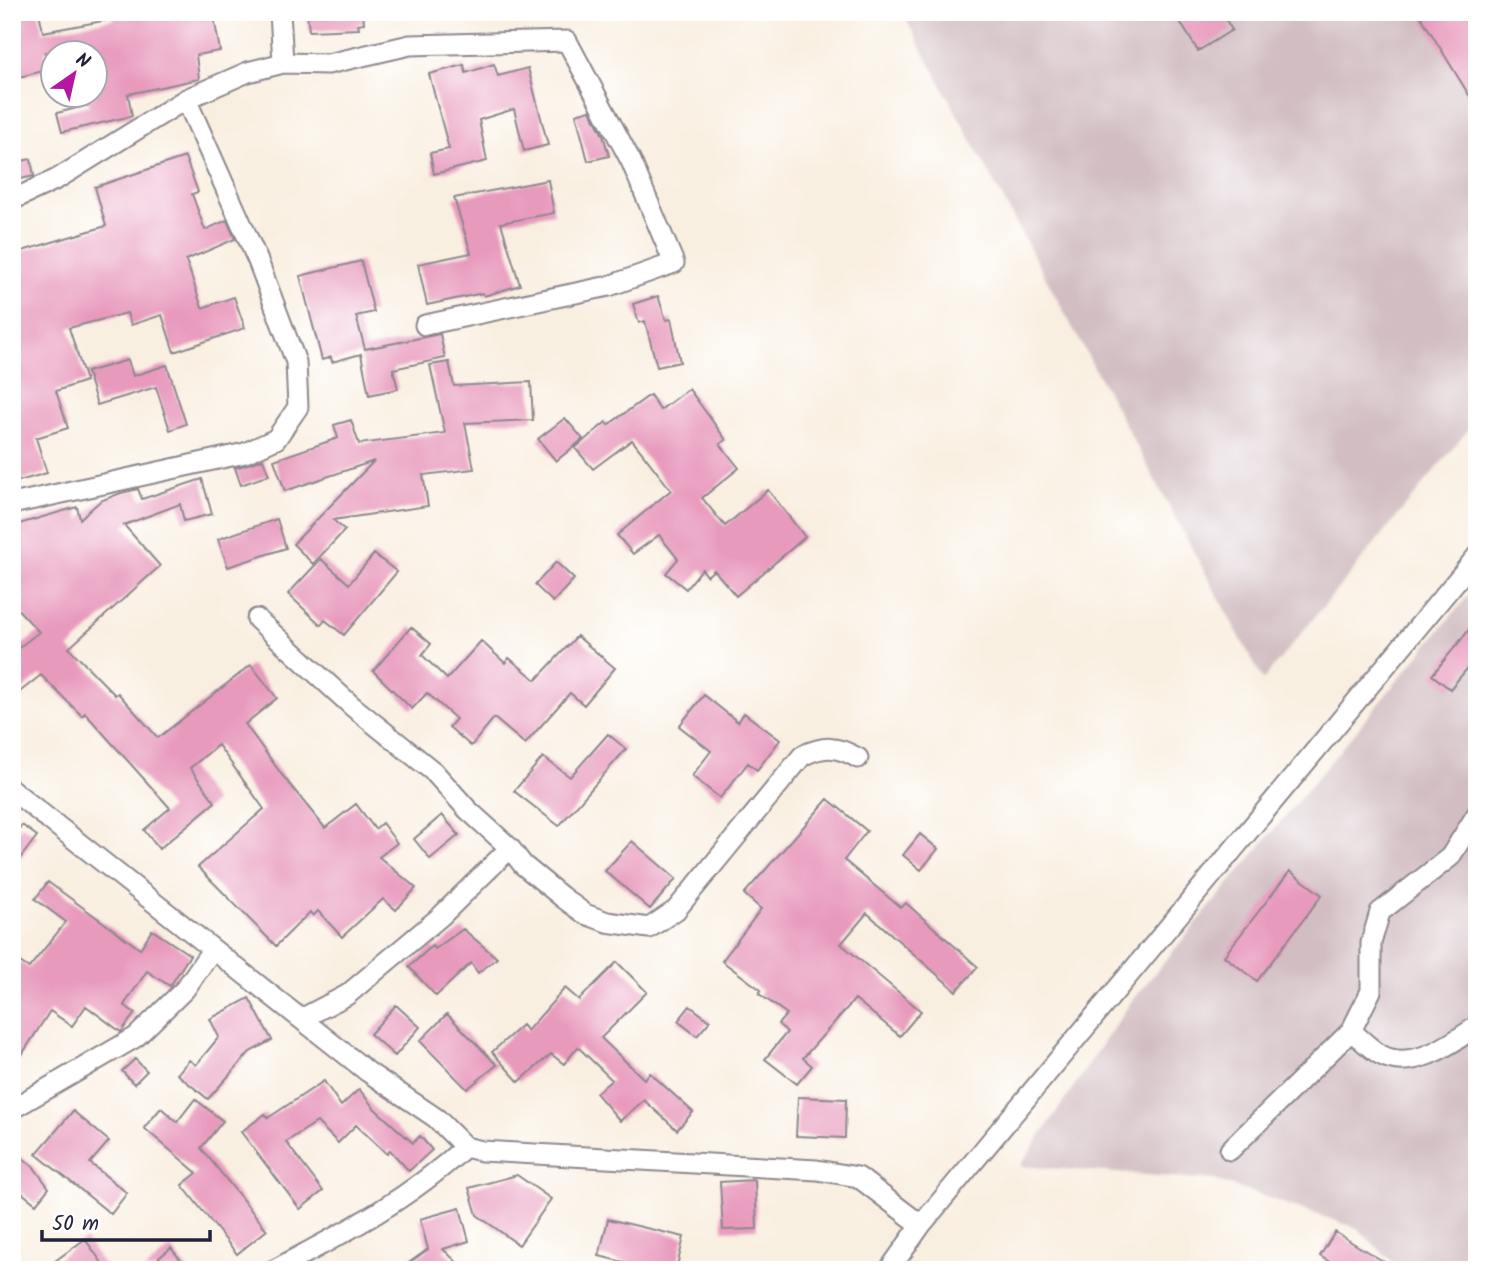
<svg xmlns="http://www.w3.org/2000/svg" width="1489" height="1282" font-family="Kalam,sans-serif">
	<rect width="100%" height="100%" fill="#fff"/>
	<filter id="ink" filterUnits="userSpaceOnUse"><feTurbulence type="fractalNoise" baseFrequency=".0143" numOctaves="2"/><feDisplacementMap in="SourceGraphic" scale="14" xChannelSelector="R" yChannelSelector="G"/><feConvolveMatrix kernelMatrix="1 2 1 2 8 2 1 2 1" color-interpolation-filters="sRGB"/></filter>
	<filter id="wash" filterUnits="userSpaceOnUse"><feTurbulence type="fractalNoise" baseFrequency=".00686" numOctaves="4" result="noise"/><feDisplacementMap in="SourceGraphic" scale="28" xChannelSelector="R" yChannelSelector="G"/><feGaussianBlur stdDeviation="1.57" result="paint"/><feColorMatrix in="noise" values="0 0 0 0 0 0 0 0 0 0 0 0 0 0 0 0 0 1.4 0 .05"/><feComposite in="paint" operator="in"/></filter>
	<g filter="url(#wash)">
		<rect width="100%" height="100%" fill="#f9efe1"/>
		<!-- industrial -->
		<path fill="#d2bec2" d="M 902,12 L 1477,12 L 1477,419 L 1263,680 Z
			M 1477,585 L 1477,1270 L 1401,1270 L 1357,1228 L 1215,1180 L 1020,1166 L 1131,1002 Z"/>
		<g id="blocks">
			<!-- building -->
			<path fill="#e89abd" d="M 12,12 L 39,12 L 43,32 L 114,19 L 113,12 L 213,12 L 220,51 L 196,55 L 199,79 L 128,94 L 132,116 L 62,132 L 57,113 L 89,105 L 87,96 L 94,95 L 94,52 L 45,52 L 50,69 L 12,79 Z
				M 307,12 L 363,12 L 364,23 L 358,24 L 359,29 L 309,31 Z
				M 1174,12 L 1221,12 L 1232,30 L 1198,51 Z
				M 1418,12 L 1477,12 L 1477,108 Z
				M 494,64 L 498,76 L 528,68 L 548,145 L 524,151 L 514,109 L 479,120 L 487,161 L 434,174 L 430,153 L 449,149 L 429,74 L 464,65 L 466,73 Z
				M 590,110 L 603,135 L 609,156 L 588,161 L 576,114 Z
				M 185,157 L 198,192 L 192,194 L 205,230 L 227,220 L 235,239 L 186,260 L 202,308 L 234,297 L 245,328 L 174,352 L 162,315 L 131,325 L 127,313 L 69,328 L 86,381 L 56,391 L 68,428 L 36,438 L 47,473 L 12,483 L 12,369 L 16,368 L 12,352 L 12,254 L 106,226 L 95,187 Z
				M 31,159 L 34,176 L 12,181 L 12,163 Z
				M 548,180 L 554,213 L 501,223 L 520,285 L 484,296 L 483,293 L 427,305 L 418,264 L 471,253 L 454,198 Z
				M 361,261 L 374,312 L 356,316 L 365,349 L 440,334 L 445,358 L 393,369 L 398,389 L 369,395 L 361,354 L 332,362 L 331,357 L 322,360 L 300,276 Z
				M 658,296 L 666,320 L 671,319 L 680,362 L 657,367 L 645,321 L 639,323 L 633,304 Z
				M 128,360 L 133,376 L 167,365 L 186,424 L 170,430 L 156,387 L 97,405 L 87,372 Z
				M 449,362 L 454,386 L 531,382 L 533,420 L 465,423 L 474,469 L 423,475 L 428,506 L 333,520 L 345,530 L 313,564 L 293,544 L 374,461 L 285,491 L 274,460 L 338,438 L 334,425 L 351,420 L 359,444 L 445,433 L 430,365 Z
				M 689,389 L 726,440 L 720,444 L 739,468 L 702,498 L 725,526 L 768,490 L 805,537 L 736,596 L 714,570 L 707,576 L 702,569 L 686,589 L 666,573 L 678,559 L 659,535 L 633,554 L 617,535 L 671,490 L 632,440 L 593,469 L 575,448 L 606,422 L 608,425 L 650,395 L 660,410 Z
				M 565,418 L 583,439 L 556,461 L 538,439 Z
				M 263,459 L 269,475 L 241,485 L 235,468 Z
				M 202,479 L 212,514 L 184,521 L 180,504 L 124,525 L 160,566 L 69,648 L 115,695 L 118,693 L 158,738 L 251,665 L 277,698 L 245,724 L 282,775 L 325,828 L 356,804 L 375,829 L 382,823 L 397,843 L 379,857 L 416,888 L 396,910 L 383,899 L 342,937 L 318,911 L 313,916 L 310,912 L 276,946 L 198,867 L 264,809 L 218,745 L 190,768 L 215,802 L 159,849 L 144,830 L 170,808 L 85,713 L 82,716 L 41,675 L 12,698 L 12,653 L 39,632 L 12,603 L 12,526 L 77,507 L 80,519 L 100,501 L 121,493 L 138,489 L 142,499 Z
				M 277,519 L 286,548 L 228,567 L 218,539 Z
				M 374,554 L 397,572 L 344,635 L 325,620 L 321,625 L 288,594 L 321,559 L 349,584 Z
				M 556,562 L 574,579 L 553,602 L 535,585 Z
				M 1477,620 L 1477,657 L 1450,689 L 1432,675 Z
				M 411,627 L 431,644 L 422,655 L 447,679 L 481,641 L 505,663 L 509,658 L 536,680 L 577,636 L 615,668 L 584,705 L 570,693 L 525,744 L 494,718 L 471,746 L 449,727 L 456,719 L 427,693 L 412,709 L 373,671 Z
				M 704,695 L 738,722 L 744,713 L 780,740 L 757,770 L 748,763 L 720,798 L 692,776 L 711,751 L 679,726 Z
				M 608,734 L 626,749 L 559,826 L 514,791 L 543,757 L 570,777 Z
				M 828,799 L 867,831 L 844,860 L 901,908 L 906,903 L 978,967 L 956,991 L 867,913 L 841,944 L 921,1011 L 900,1036 L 855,999 L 803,1058 L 812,1066 L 797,1084 L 765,1059 L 787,1032 L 778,1024 L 787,1014 L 759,994 L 761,990 L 722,961 L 761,909 L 744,894 Z
				M 442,815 L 459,835 L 430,859 L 414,839 Z
				M 22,825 L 37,836 L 12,869 L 12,838 Z
				M 920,834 L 938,849 L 921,870 L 903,855 Z
				M 632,841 L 676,879 L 650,909 L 605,871 Z
				M 1290,871 L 1322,895 L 1257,981 L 1224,956 Z
				M 48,882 L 140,949 L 152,930 L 190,955 L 170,986 L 147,971 L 124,1005 L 135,1013 L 121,1032 L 86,1006 L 72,1026 L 50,1011 L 12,1070 L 12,972 L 20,962 L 29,968 L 66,922 L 35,899 Z
				M 463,929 L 497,958 L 478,973 L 471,963 L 436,996 L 409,967 L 432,946 L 435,949 Z
				M 617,962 L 647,992 L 601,1038 L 644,1079 L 650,1073 L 693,1112 L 677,1130 L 644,1100 L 620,1121 L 596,1093 L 612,1080 L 578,1047 L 564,1064 L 551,1054 L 519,1082 L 492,1052 L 522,1025 L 527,1031 L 565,988 L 579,1000 Z
				M 249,998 L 272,1040 L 250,1052 L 208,1099 L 177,1074 L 189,1060 L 196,1065 L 219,1037 L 210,1019 Z
				M 396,1005 L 420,1027 L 395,1056 L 370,1034 Z
				M 690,1006 L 710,1021 L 697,1036 L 678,1021 Z
				M 447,1014 L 497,1065 L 467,1089 L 420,1041 Z
				M 135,1059 L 147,1071 L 134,1084 L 122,1071 Z
				M 324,1081 L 341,1106 L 359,1089 L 374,1108 L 413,1143 L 420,1136 L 432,1150 L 409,1171 L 390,1150 L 387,1154 L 356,1125 L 338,1143 L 317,1122 L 286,1142 L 323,1191 L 300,1209 L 241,1132 L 265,1114 L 268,1118 Z
				M 798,1097 L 846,1099 L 845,1138 L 796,1136 Z
				M 195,1099 L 223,1121 L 201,1148 L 267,1230 L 237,1254 L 182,1185 L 197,1173 L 144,1128 L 161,1108 L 177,1122 Z
				M 73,1111 L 109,1141 L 90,1163 L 127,1193 L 111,1214 L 36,1154 Z
				M 12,1150 L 33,1166 L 49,1188 L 36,1204 L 12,1185 Z
				M 517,1175 L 551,1199 L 519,1245 L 477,1215 L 469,1188 Z
				M 755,1180 L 757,1229 L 723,1230 L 720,1182 Z
				M 460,1208 L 469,1241 L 443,1249 L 465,1270 L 399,1270 L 428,1249 L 420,1219 Z
				M 608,1219 L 684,1237 L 676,1270 L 656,1270 L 599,1256 Z
				M 1335,1232 L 1361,1248 L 1398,1270 L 1343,1270 L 1320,1256 Z
				M 85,1239 L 107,1270 L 43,1270 Z
				M 171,1248 L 189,1270 L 144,1270 Z"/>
		</g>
	</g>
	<g filter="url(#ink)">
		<use href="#blocks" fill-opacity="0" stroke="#8e888e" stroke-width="2"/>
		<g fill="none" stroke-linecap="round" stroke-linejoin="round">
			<defs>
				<path id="minor" d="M 280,12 L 283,63
					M 12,200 L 57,179 L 186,99 L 248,72 L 283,63 L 328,64 L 410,45 L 567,41 L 631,161 L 674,263 L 609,286 L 425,325
					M 12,504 L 245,453 L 276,439 L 298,407 L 296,362 L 258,261 L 186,99
					M 257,619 L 352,706 L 434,772 L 468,810 L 510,848 L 523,865 L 562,897 L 585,914 L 607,922 L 649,928 L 676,910 L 802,756 C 824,745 837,746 858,758
					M 12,790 L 368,1072 L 436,1118 L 465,1147 L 482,1151 L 817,1170 L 858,1177 L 921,1225
					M 1477,814 L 1450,857 L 1380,912 L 1371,943 L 1371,991 L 1351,1031 C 1360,1038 1370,1049 1381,1055 C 1413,1072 1452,1043 1477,1026
					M 301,1019 L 347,995 L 441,916 L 510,848
					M 12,1109 L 136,1037 L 185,989 L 212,950
					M 1230,1150 L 1351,1031
					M 274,1270 C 342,1234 408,1200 465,1147
					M 889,1270 L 921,1225 L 1477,556"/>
			</defs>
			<!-- minor casing -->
			<use href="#minor" stroke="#8e888e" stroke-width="23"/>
			<!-- minor -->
			<use href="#minor" stroke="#fff" stroke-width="19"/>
		</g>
	</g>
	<!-- margin -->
	<rect width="1489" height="1282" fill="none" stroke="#fff" stroke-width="42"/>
	<!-- north arrow -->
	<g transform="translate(74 74) rotate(34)"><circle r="33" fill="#ffffff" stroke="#a7a7b1" stroke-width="2"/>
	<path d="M0-5L12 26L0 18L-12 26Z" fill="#b5179e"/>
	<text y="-10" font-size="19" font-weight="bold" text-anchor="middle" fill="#22223b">N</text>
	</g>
	<!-- scale -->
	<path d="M42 1230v10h168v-10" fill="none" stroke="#22223b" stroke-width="3.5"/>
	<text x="52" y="1230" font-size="21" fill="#22223b" stroke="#ffffff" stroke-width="5" paint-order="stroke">50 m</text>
</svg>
